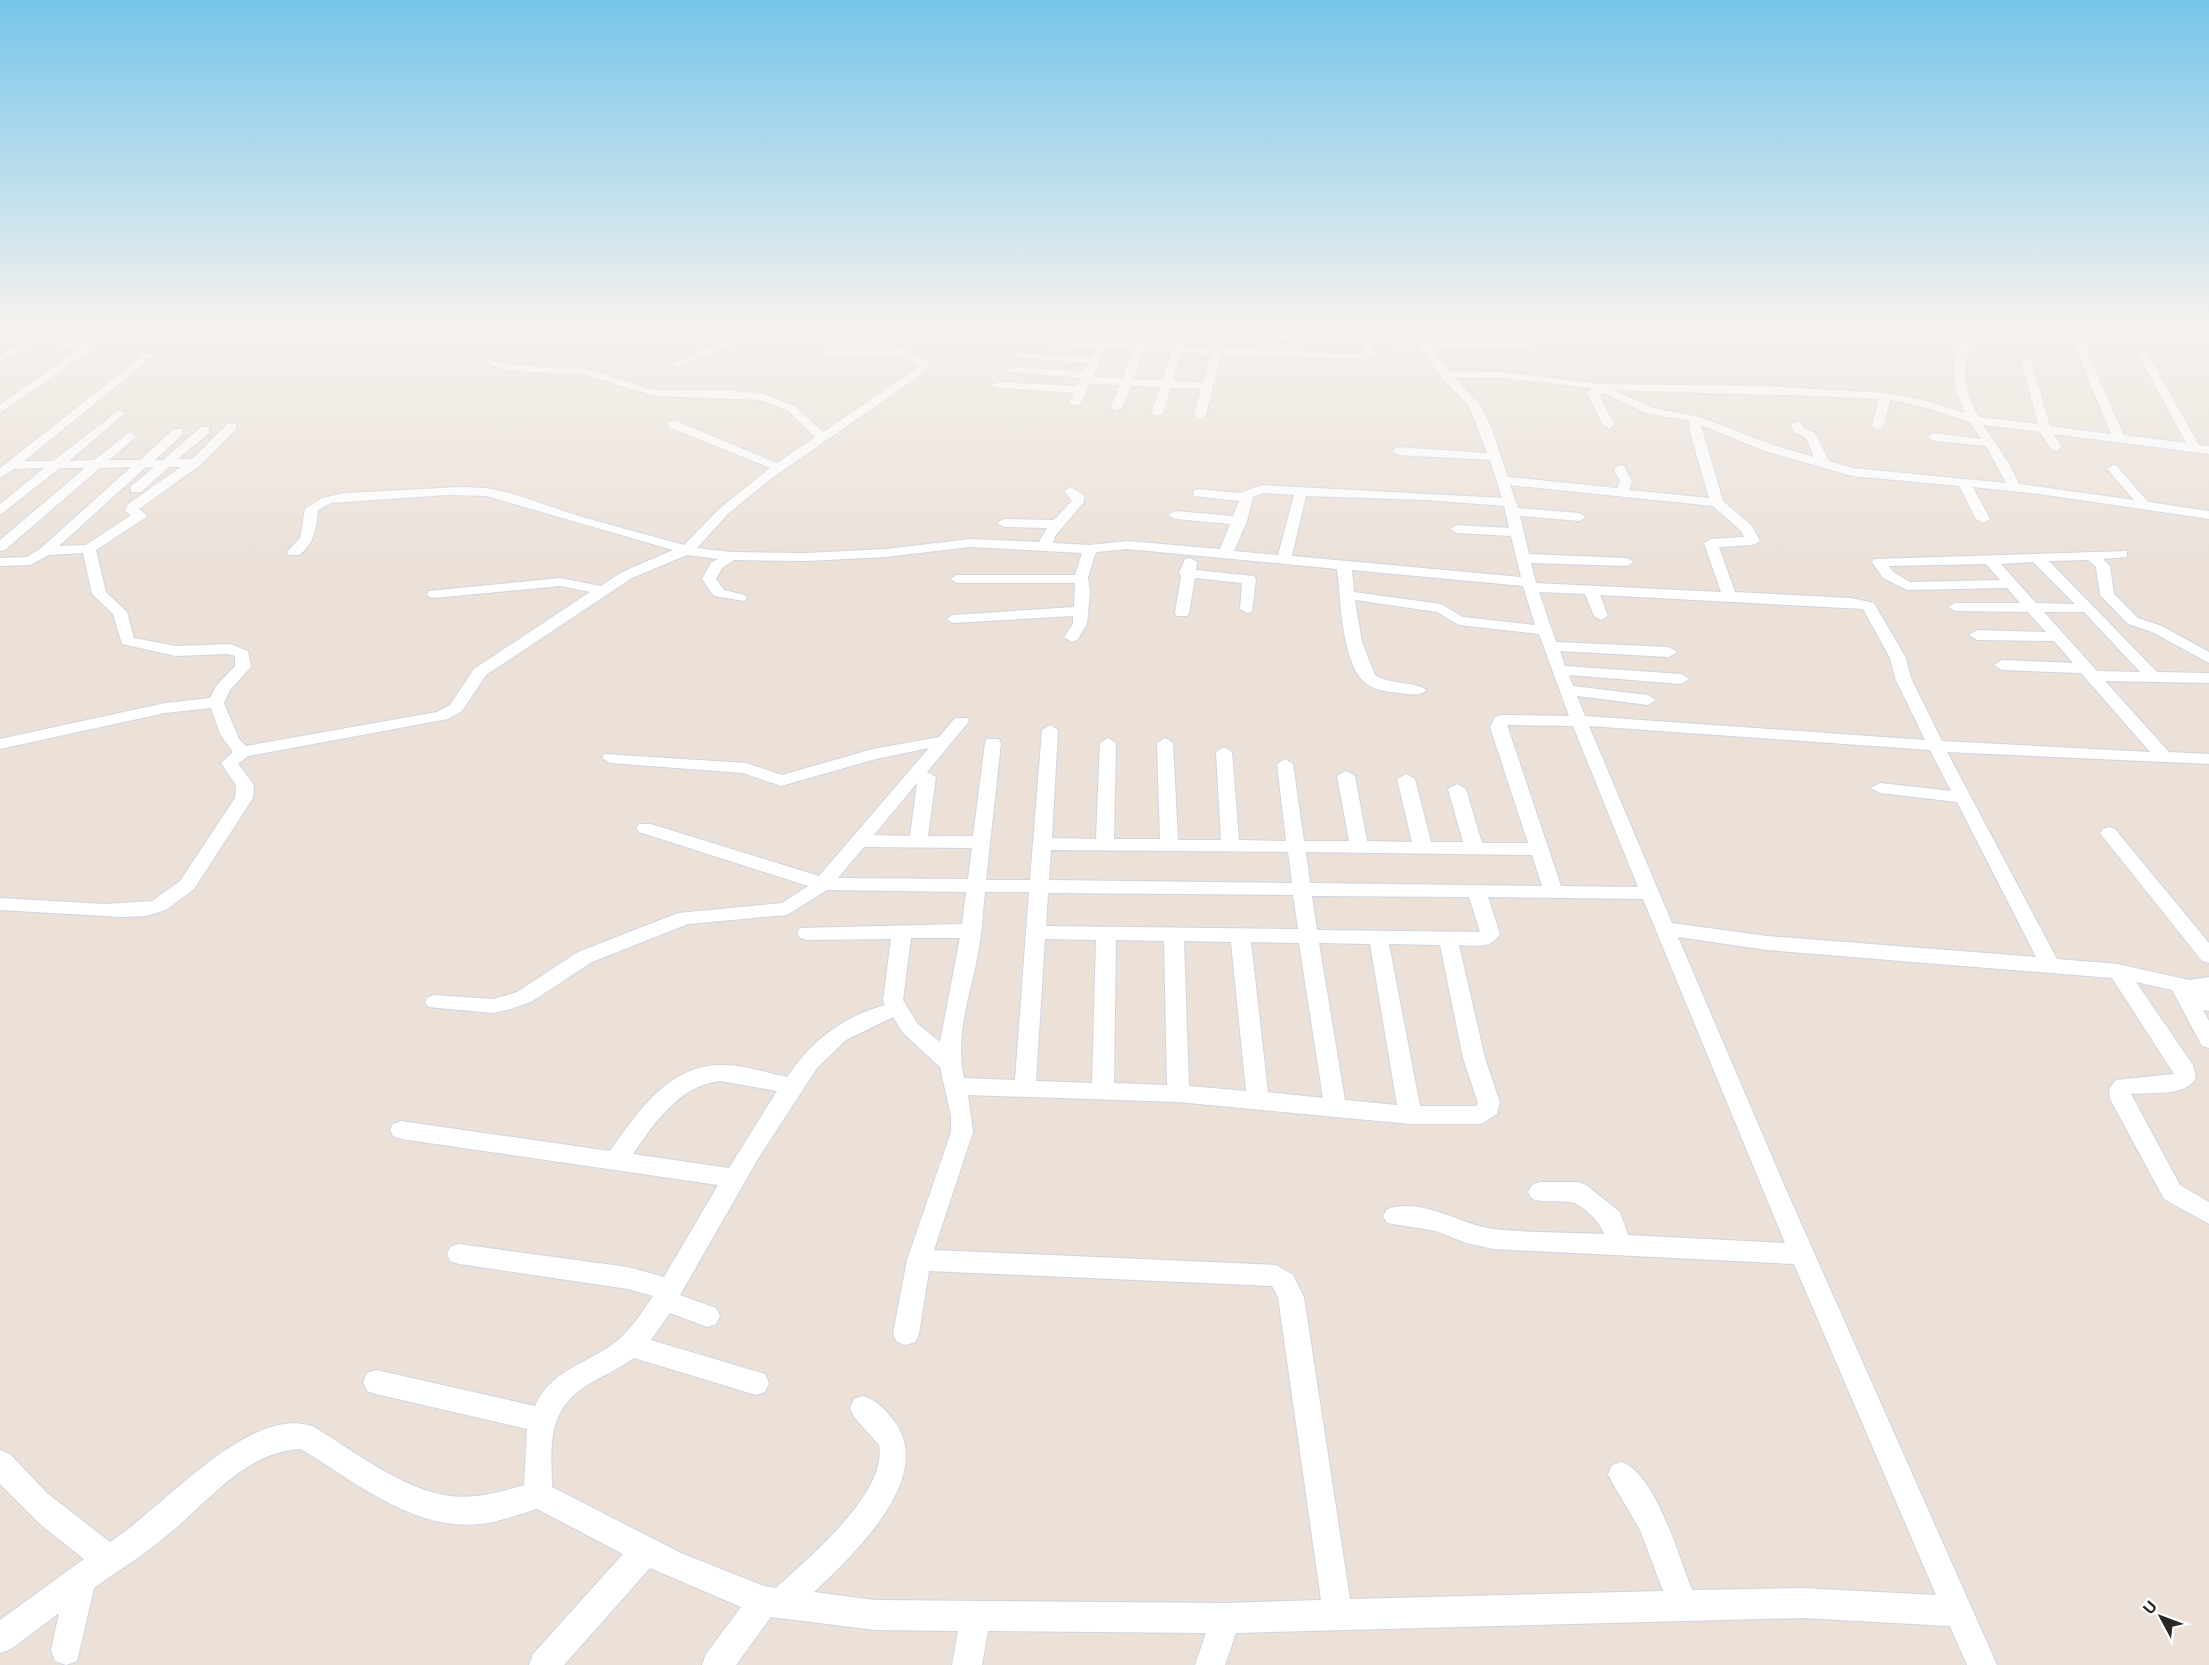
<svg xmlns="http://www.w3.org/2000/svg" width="2209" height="1665" font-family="'Noto Sans',sans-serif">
	<rect width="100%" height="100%" fill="#ebe1d9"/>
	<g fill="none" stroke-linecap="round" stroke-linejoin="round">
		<defs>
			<path id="minor" d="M 0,328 C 28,328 57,338 86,343 L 100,328 L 111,328 L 92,349 L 0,413 L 0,405 L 79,349 L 35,340 L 0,363 L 0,355 L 25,338 L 11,332 L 0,333 Z
				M 743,328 L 754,328 L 744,340 L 678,367 L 669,365 L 736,336 Z
				M 873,328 L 883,328 L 899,347 L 928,362 L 929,364 L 921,375 L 769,480 L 728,514 L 697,548 L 731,552 L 807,553 L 886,549 L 970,539 L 1039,542 L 1047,528 L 1004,527 L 997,523 L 1004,519 L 1054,520 L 1072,501 L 1064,491 L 1070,487 L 1084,495 L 1084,502 L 1055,536 L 1053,543 L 1090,545 L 1127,541 L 1220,549 L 1230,524 L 1175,519 L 1168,515 L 1175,511 L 1233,516 L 1239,501 L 1194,496 L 1194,490 L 1199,489 L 1239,493 L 1263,485 L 1502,498 L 1490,460 L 1398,455 L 1392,451 L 1398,447 L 1487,453 L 1469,406 L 1446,382 L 1418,346 L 1373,344 L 1376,355 L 1368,360 L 1221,355 L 1206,415 L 1200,419 L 1194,415 L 1201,389 L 1171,388 L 1163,413 L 1157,416 L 1151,413 L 1160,387 L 1131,386 L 1122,408 L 1116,411 L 1110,408 L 1120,385 L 1090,384 L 1081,403 L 1075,406 L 1069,403 L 1074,393 L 994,387 L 992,385 L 998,382 L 1077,386 L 1081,378 L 1007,372 L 1006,370 L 1011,367 L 1084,371 L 1088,363 L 1020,358 L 1015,355 L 1020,352 L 1091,357 L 1095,348 L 1035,344 L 1035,340 L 1039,339 L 1098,342 L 1106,334 L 1111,337 L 1109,343 L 1173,346 L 1176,338 L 1180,337 L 1185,340 L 1183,347 L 1212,348 L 1215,339 L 1219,338 L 1224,341 L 1222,348 L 1365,354 L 1362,344 L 1063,331 L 1058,328 L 1138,328 L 1413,339 L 1405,328 L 1415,328 L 1428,344 L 1527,344 L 1532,347 L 1527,350 L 1433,350 L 1449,371 L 1501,372 L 1600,384 L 1764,386 L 1885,393 L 1926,401 L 1965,413 C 1957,396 1952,379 1955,361 C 1957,349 1963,341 1961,328 L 1971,328 C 1973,339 1970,346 1967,356 C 1962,377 1968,399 1979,417 L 2038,424 L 2021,360 L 2026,357 L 2031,360 L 2050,426 L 2111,434 L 2079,357 L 2076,339 L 2081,336 L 2086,339 L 2089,357 L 2124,435 L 2186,443 L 2138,354 L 2147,352 L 2199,445 L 2209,446 L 2209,454 L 2053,434 L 2062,447 L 2056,451 L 2052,450 L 2040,432 L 1983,425 L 2010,465 L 2019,484 L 2134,500 L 2107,469 L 2113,465 L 2117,466 L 2148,502 L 2209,511 L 2209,519 L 2039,494 L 1973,487 L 1990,519 L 1983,523 L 1976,519 L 1959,486 L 1852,476 L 1765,451 L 1701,425 L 1723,501 L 1752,526 L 1760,541 L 1753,545 L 1719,547 L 1735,592 L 1851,598 L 1874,603 L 1906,658 L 1911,678 L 1942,741 L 2150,752 L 2081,673 L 2002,670 L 1994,665 L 2002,660 L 2073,663 L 2054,641 L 1977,640 L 1969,635 L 1977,630 L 2046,632 L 2028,612 L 1955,611 L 1948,607 L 1955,603 L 2020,603 L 2007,588 L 1907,590 L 1883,578 L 1872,562 L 1874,559 L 2127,551 L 2127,557 L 2103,559 L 2110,566 L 2114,594 L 2138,618 L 2162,626 L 2209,652 L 2209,663 L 2152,632 L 2128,624 L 2100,595 L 2096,567 L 2088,560 L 2049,561 L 2157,672 L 2209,673 L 2209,683 L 2105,681 L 2169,752 L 2209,754 L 2209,764 L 1947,752 L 2057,959 L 2118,964 L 2189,980 L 2209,977 L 2209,1011 L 2203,1010 L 2209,1021 L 2209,1048 L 2202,1046 L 2172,990 L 2136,982 L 2193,1065 L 2196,1078 C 2186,1097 2150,1092 2131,1094 L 2180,1185 L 2209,1202 L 2209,1224 L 2164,1199 L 2110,1099 L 2109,1089 L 2116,1080 L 2174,1074 L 2112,978 L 1767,950 L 1678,937 L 1785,1187 L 1997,1665 L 1967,1665 L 1950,1626 L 1802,1618 L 1236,1633 L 1225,1665 L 1195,1665 L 1206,1633 L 988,1631 L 982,1665 L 952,1665 L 958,1631 L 875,1630 L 771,1617 L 736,1665 L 702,1665 L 706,1654 L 741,1607 L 650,1568 L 564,1665 L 529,1665 L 533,1654 L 623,1554 L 537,1509 C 521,1514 504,1520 488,1523 C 418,1535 357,1483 301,1449 C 243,1452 208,1503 165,1537 C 143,1556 117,1571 94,1588 L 77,1661 L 66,1665 L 55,1661 L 51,1650 L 59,1613 L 11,1649 L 0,1653 L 0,1620 L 84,1559 L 41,1525 L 0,1484 L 0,1450 L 10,1454 L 47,1493 L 110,1542 C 160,1511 251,1402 314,1427 C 354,1451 403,1490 450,1496 C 476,1499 500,1492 524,1485 L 527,1429 L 376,1394 L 367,1391 L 363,1382 L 367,1373 L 376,1370 L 535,1406 C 552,1368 589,1364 618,1340 C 632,1328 643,1311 653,1296 L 628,1289 L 459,1264 L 450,1261 L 447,1254 L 450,1247 L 459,1244 L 628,1267 L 664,1277 L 718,1185 L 401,1139 L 393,1136 L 390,1130 L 393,1124 L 401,1121 L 610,1151 C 638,1112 669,1064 723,1065 C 745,1065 766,1073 787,1077 C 812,1040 843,1017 885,1005 L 883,1000 L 891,939 L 807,940 L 800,938 L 797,933 L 800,928 L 962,924 L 966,892 L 827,890 L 787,915 L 688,924 L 592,962 L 531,1002 L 507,1010 L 493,1013 L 428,1007 L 425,1002 L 428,997 L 435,995 L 493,999 L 504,996 L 517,992 L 578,952 L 678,913 L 782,903 L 808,886 L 639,832 L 636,828 L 639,824 L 651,824 L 819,876 L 929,748 L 876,759 L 781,786 L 743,773 L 610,763 L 602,758 L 604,754 L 746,763 L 782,775 L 873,749 L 939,737 L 955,718 L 967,718 L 969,721 L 967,724 L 927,772 L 936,777 L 928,836 L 973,836 L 985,743 L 987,739 L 999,739 L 1001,743 L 986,880 L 1030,880 L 1042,730 L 1050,725 L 1058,730 L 1052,838 L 1096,839 L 1100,743 L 1108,738 L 1116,743 L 1114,839 L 1160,839 L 1157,743 L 1165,738 L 1173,743 L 1178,840 L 1221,840 L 1216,752 L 1224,747 L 1232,752 L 1239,840 L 1286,841 L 1277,764 L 1285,759 L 1293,764 L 1304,841 L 1349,841 L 1337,776 L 1346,771 L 1355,776 L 1367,841 L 1412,842 L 1397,779 L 1406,774 L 1415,779 L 1431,842 L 1463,842 L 1448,789 L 1457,784 L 1466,789 L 1482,843 L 1528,843 L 1490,727 L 1495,717 L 1501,715 L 1569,716 L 1539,634 L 1459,625 L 1437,612 L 1355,600 L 1362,642 L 1375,675 C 1389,685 1417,681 1426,690 C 1420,697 1408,694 1400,693 C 1388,692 1373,690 1364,682 C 1341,660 1341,599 1337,569 L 1127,549 L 1096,552 L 1088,577 L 1090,592 L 1087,624 L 1077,640 L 1072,642 L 1064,637 L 1073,624 L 1073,616 L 953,623 L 946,619 L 953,615 L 1074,607 L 1075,583 L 957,583 L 950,579 L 957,575 L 1075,575 L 1082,553 L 970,547 L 886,557 L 807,561 L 734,560 L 722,568 L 716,579 L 724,590 L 745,595 L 747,598 L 745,601 L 714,596 L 702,579 L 711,563 L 718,559 L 687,555 L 632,578 L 486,675 L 462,711 L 448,719 L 248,756 L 238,764 L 254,785 L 253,798 L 194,889 L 166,910 L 146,916 L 122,917 L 0,910 L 0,898 L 105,904 L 152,901 L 180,881 L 235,798 L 236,785 L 221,763 L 233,752 L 220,734 L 211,708 L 165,713 L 0,749 L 0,739 L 165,703 L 210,698 L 217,685 L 235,666 L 235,656 L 228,654 L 176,656 L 122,644 L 113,614 L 92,594 L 83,553 L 49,555 L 30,565 L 0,566 L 0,558 L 27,557 L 41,548 L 131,467 L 100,468 L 5,550 L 0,551 L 0,540 L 85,468 L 60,468 L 0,515 L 0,504 L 44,468 L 14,469 L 0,478 L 0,468 L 146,353 L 155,355 L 24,461 L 53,461 L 119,410 L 125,413 L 123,415 L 69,461 L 94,460 L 130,432 L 136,436 L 134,439 L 109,460 L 140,460 L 174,429 L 182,429 L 182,435 L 155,460 L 163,460 L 201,427 L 209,427 L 209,433 L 178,459 L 192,459 L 228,423 L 236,423 L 236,429 L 199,466 L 139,509 L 147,515 L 145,518 L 96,550 L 106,592 L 127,612 L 134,638 L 176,646 L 230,644 L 248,651 L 251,667 L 230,690 L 224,703 L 239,739 L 246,746 L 437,712 L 450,705 L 474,669 L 590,592 L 560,586 L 434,598 L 429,597 L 427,594 L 429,591 L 560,578 L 601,586 L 622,572 L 673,550 L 486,496 L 447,495 L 331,503 L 318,510 C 316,529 315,543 299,555 L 289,555 L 287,552 L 300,538 L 305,509 L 322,498 L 345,493 L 460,487 L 486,488 L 514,494 L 582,517 L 684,545 L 719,509 L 770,468 L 668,427 L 668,421 L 676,421 L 777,463 L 815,437 L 787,410 L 760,400 L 654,396 L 587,375 L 513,371 L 485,363 L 485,359 L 513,365 L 587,369 L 654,390 L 725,390 L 761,393 L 795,406 L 823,432 L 913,371 L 918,365 L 908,358 L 830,356 L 825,353 L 830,350 L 892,351 ZM 1106,349 L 1134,351 L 1122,378 L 1093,377 ZM 1144,351 L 1171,353 L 1162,380 L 1133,379 ZM 1181,353 L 1210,354 L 1203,382 L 1173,381 ZM 1454,377 L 1501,378 L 1592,388 L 1587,393 L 1603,425 L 1609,429 L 1615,425 L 1599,395 L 1603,393 L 1646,413 L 1690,421 L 1689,429 L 1709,498 L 1629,490 L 1632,481 L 1624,466 L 1620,465 L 1614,469 L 1620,481 L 1617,488 L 1508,477 L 1490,424 L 1480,405 ZM 1613,390 C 1702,394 1790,394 1879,399 L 1872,426 L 1878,430 L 1884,426 L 1890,400 L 1920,406 L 1970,422 L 1981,439 L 1934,433 L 1928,437 L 1934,441 L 1986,446 L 2006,483 L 1853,468 L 1829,461 L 1815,433 L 1803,427 L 1800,421 L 1790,424 L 1794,432 L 1806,438 L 1814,457 L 1773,445 L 1700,417 L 1653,408 ZM 146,467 L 154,467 L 131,486 L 131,492 L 141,492 L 169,467 L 181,467 L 128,504 L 125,511 L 131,515 L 86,545 L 59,546 ZM 1510,485 L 1713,506 L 1741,531 L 1744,537 L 1711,539 L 1704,543 L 1721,592 L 1536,583 L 1531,563 L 1627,566 L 1634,562 L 1627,558 L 1529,554 L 1520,516 L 1579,521 L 1586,517 L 1579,513 L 1518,508 ZM 1264,493 L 1294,495 L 1278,555 L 1234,551 L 1247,521 L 1253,497 ZM 1306,496 L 1426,500 L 1504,506 L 1509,528 L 1457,525 L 1450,529 L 1457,533 L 1511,536 L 1521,577 L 1292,556 ZM 2033,562 L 2075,604 L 2036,603 L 2001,564 ZM 1986,564 L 2000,580 L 1910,582 L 1893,572 L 1889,566 ZM 1352,570 L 1523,586 L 1535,625 L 1463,617 L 1441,604 L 1354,592 ZM 1539,592 L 1585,594 L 1594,616 L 1601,620 L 1608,616 L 1600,595 L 1863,609 L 1890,658 L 1895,678 L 1925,740 L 1585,716 L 1577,696 L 1648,705 L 1656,700 L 1648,695 L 1573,686 L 1569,675 L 1681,684 L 1689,679 L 1681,674 L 1565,666 L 1560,651 L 1669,657 L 1677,652 L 1669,647 L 1556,642 ZM 2044,612 L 2084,612 L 2140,672 L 2097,671 ZM 1507,725 L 1573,726 L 1638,887 L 1561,886 ZM 1589,726 L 1930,750 L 1951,791 L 1880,783 L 1871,788 L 1880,793 L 1957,802 L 2036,957 L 1767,936 L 1672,923 ZM 917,783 L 910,836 L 874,835 ZM 864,847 L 972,848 L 968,879 L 838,878 ZM 1051,850 L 1288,852 L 1292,883 L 1049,880 ZM 1306,852 L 1532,855 L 1542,886 L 1310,883 ZM 985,892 L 1029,892 L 1015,1080 L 964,1078 C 954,1035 972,990 979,948 C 982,930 983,911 985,892 ZM 1048,893 L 1293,895 L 1298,929 L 1046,926 ZM 1312,896 L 1469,897 L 1480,932 L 1317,930 ZM 1488,897 L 1643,899 L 1785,1243 L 1628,1235 L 1620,1212 L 1586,1185 L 1578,1182 L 1540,1182 L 1532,1185 L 1528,1192 L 1532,1199 C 1545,1203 1557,1200 1570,1202 C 1582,1203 1601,1223 1604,1234 C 1567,1232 1529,1233 1493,1229 C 1459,1224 1422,1197 1387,1209 L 1383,1216 L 1387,1223 L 1436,1231 L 1466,1243 L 1493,1249 L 1794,1264 L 1936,1595 L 1802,1588 L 1692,1590 C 1679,1557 1656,1475 1622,1462 L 1612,1465 L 1608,1475 L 1640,1530 L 1663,1591 L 1350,1599 L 1304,1297 L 1293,1275 L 1276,1265 L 934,1250 L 973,1132 L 968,1095 L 1178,1102 L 1410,1124 L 1481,1124 L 1497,1114 L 1500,1103 L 1485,1058 L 1459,945 C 1475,946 1491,949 1500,934 ZM 911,938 L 960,938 L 940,1042 L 917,1023 L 903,1000 ZM 1045,939 L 1096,940 L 1092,1083 L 1036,1081 ZM 1116,940 L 1164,941 L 1167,1085 L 1114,1083 ZM 1184,941 L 1231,942 L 1246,1091 L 1189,1086 ZM 1251,942 L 1299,943 L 1323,1098 L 1268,1092 ZM 1319,943 L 1370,944 L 1397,1105 L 1345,1100 ZM 1389,944 L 1440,945 L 1463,1058 L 1478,1103 L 1476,1106 L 1420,1106 ZM 893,1017 L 903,1033 L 940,1067 L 951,1116 L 951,1132 L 907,1260 L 893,1334 L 897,1342 L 906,1345 L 915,1342 L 919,1334 L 929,1271 L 1272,1286 L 1278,1297 L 1321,1600 L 1226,1603 L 875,1600 L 814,1592 C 852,1556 937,1477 894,1421 C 886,1410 876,1400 863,1396 L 854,1399 L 850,1408 L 854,1417 L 879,1445 C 888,1493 808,1558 776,1588 L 764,1586 L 681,1553 L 552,1487 C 551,1444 547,1409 589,1384 C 604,1375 620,1368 634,1358 L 756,1395 L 765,1392 L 769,1383 L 765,1374 L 651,1340 L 670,1313 L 707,1327 L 716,1324 L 720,1316 L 716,1308 L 680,1295 L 759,1157 L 817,1068 L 846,1040 ZM 720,1081 L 777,1091 L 729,1168 L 633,1154 C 655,1122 679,1086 720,1081 Z
				M 2100,328 L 2110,328 L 2113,333 L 2104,335 Z
				M 2135,328 L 2145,328 L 2151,336 L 2142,338 Z
				M 2195,328 L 2205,328 L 2209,334 L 2209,345 L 2205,344 Z
				M 1190,558 L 1197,562 L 1196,570 L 1254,576 L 1256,579 L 1252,612 L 1247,613 L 1240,609 L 1242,583 L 1195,578 L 1189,613 L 1187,616 L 1177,616 L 1175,613 L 1181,576 L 1179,573 L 1185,559 Z
				M 2109,827 L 2115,829 L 2209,943 L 2209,963 L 2202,961 L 2103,837 L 2100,833 L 2103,829 Z"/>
		</defs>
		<!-- minor casing -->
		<use href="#minor" stroke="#cfd5e1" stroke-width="2"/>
		<!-- minor -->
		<use href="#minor" fill="#fff" fill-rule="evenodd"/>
	</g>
	<!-- sky -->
	<linearGradient id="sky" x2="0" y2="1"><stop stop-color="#76c5ea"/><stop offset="0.58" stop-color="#f6f2ee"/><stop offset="1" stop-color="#f6f2ee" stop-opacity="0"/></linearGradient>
	<rect width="2209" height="561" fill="url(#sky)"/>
	<!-- north arrow -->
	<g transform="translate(2161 1617) rotate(311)" stroke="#ffffff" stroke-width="4.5" paint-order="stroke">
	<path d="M0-4.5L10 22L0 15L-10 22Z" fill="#282828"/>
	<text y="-9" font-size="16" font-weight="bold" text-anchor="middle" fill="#282828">U</text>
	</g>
</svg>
